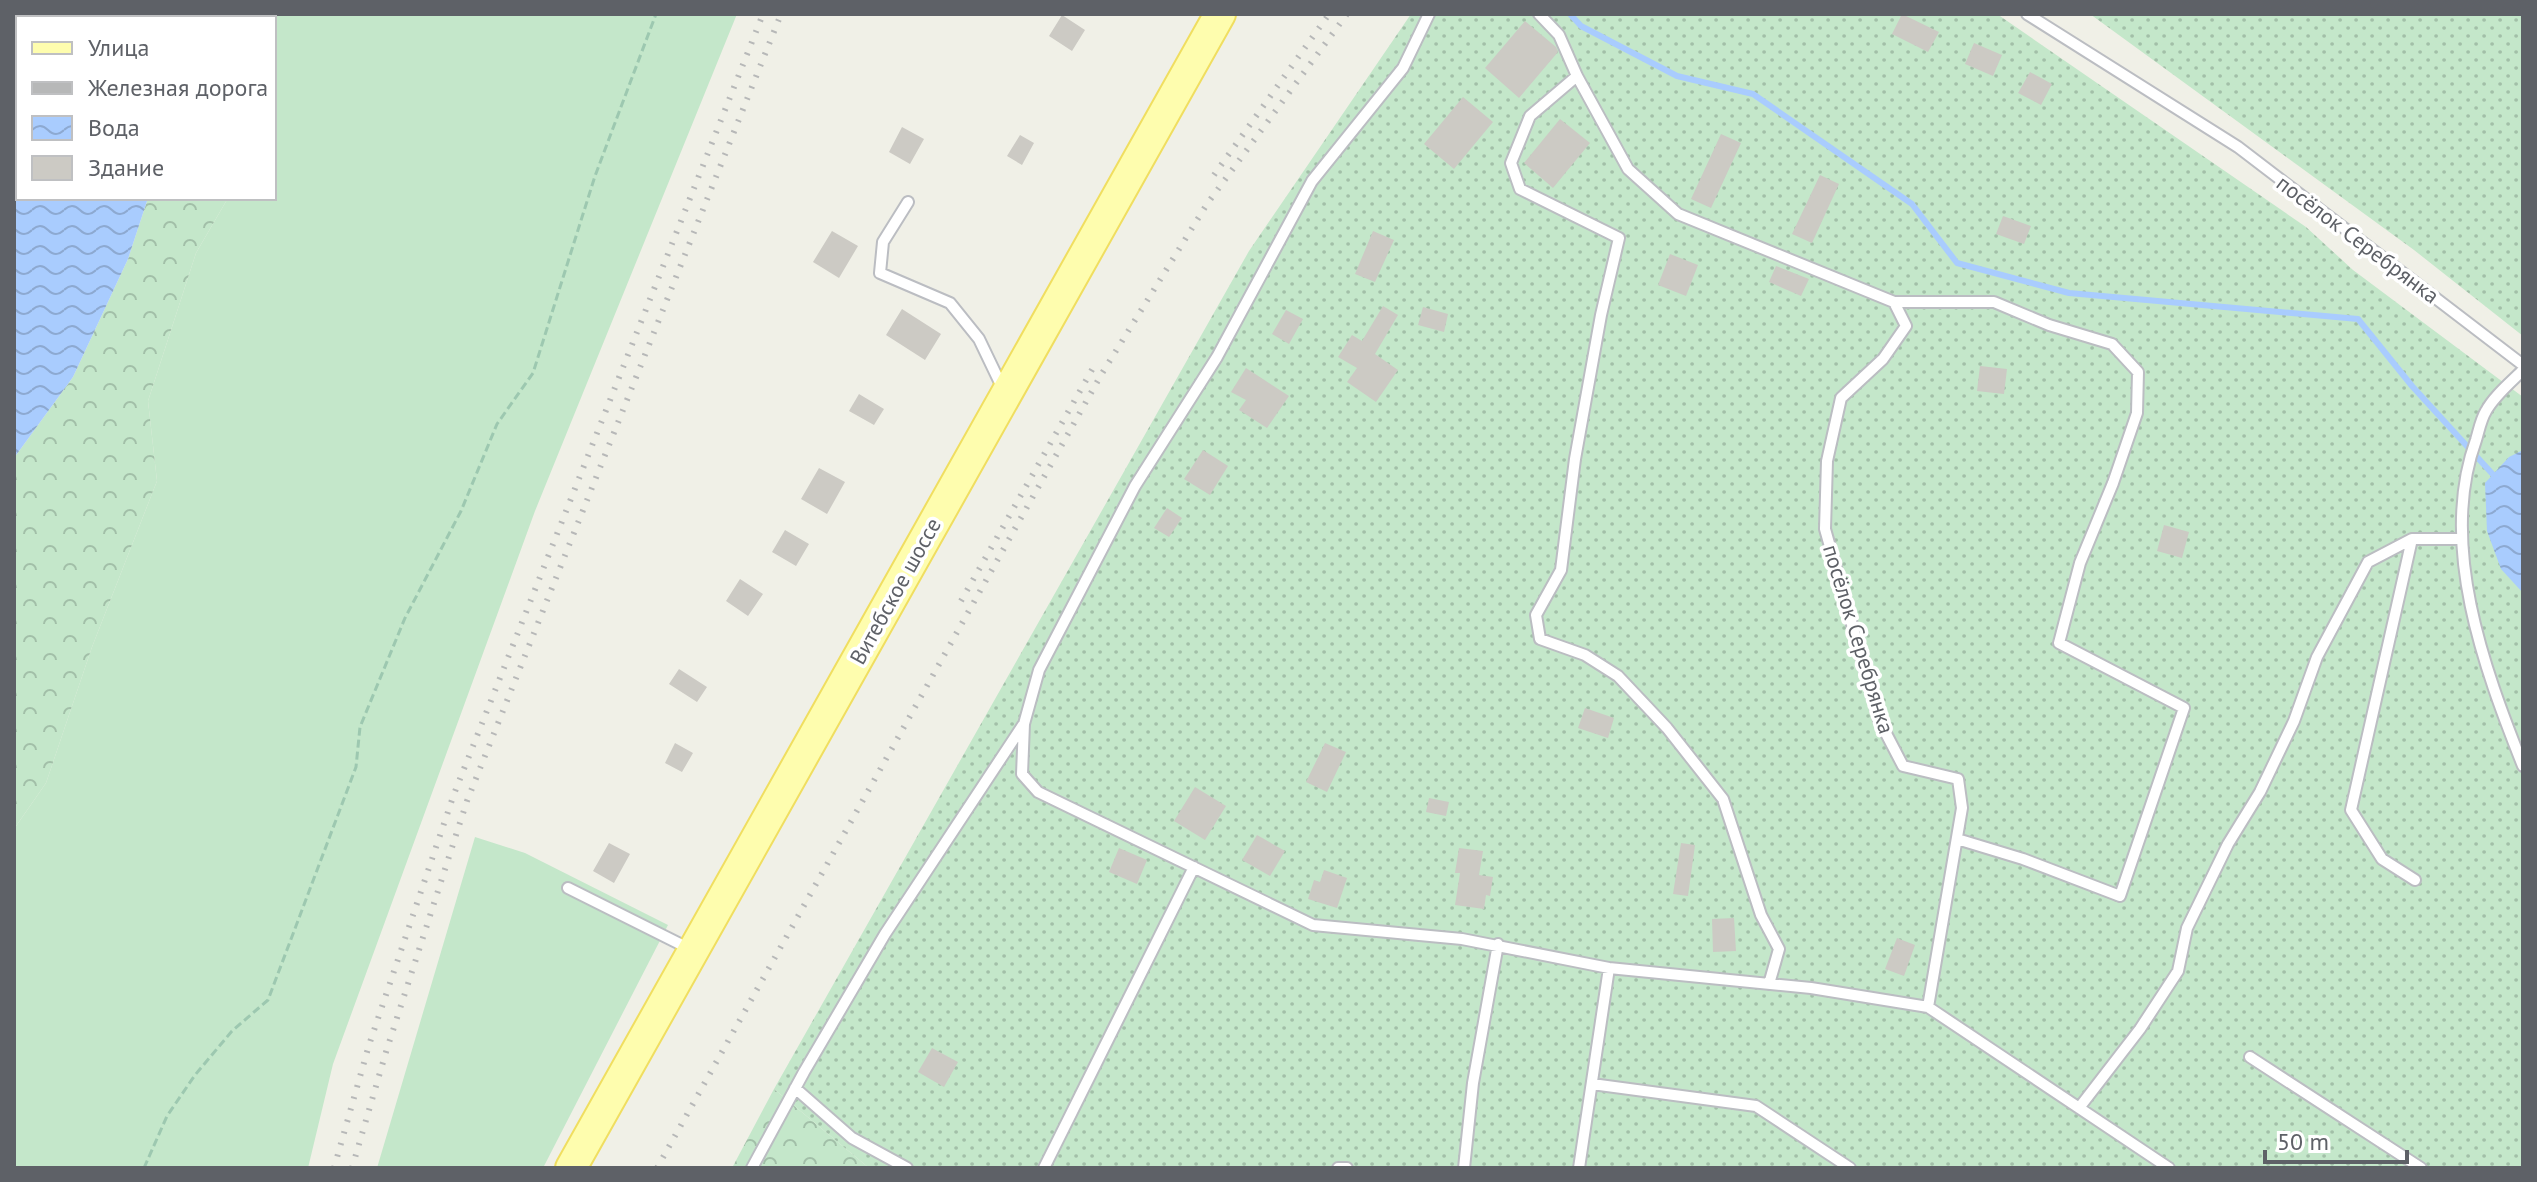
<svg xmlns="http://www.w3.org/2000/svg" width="2537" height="1182" font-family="'PT Sans',sans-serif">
	<defs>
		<pattern id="forest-crowns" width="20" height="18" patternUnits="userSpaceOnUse" patternTransform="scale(2)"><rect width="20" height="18" fill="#c4e7ca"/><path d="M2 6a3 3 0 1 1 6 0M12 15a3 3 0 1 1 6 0" fill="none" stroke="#a2bfa8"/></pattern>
		<pattern id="garden-dots" width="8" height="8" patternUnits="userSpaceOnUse" patternTransform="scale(2)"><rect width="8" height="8" fill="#c4e7ca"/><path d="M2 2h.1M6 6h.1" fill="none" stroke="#a2bfa8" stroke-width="1.8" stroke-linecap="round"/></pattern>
		<pattern id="water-waves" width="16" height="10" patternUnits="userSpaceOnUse" patternTransform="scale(2)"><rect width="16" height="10" fill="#a9ccfe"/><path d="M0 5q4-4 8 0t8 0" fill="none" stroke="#8da9d1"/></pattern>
	</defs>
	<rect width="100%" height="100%" fill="#f0f0e7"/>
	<!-- grass -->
	<path fill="#c4e7ca" d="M 264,14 L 737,14 L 535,511 L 333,1064 L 308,1168 L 14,1168 L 14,829 L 46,783 L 92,647 L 157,481 L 148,401 L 196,253 L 228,198 L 274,198 L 274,18 L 264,18 Z
		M 475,837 L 525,853 L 668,925 L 543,1168 L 377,1168 Z"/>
	<!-- forest -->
	<path fill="url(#forest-crowns)" d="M 148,198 L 228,198 L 196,253 L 148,401 L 157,481 L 92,647 L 46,783 L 14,829 L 14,458 L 73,377 L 128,259 Z
		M 774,1089 L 869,1168 L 732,1168 Z"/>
	<!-- garden -->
	<path fill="url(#garden-dots)" d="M 1411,14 L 1997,14 L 2306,227 L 2353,270 L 2523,397 L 2523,1168 L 869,1168 L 774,1089 L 1249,251 Z
		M 2090,14 L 2523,14 L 2523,336 L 2414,250 Z"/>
	<!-- water -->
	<path fill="url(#water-waves)" d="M 14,14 L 197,14 L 196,18 L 18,18 L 18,198 L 148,198 L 128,259 L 73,377 L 14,458 Z
		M 2523,450 L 2523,593 L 2501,569 L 2487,531 L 2485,483 L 2509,457 Z"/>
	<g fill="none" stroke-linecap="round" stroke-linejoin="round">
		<!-- stream -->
		<path stroke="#a9ccfe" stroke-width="6" d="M 1570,14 L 1581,26 L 1677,76 L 1753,94 L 1912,204 L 1957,263 L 2069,293 L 2358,319 L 2412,386 L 2498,480"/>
	</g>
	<!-- building -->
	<path fill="#cccac4" d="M 1902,14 L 1939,32 L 1928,52 L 1892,34 Z
		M 1062,15 L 1085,30 L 1072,51 L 1049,36 Z
		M 1525,21 L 1556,47 L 1558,52 L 1519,98 L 1485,68 Z
		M 1974,43 L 2002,55 L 1993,76 L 1965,64 Z
		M 2030,72 L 2052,84 L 2041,105 L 2018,93 Z
		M 1463,97 L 1493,122 L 1454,169 L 1424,144 Z
		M 1560,119 L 1590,143 L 1553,188 L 1524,163 Z
		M 902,127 L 924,139 L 910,164 L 889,152 Z
		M 1721,134 L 1741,143 L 1711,208 L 1691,199 Z
		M 1020,135 L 1034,143 L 1022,165 L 1007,156 Z
		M 1820,175 L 1839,184 L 1812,243 L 1792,234 Z
		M 2003,216 L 2031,226 L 2024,244 L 1996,234 Z
		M 832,231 L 858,246 L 839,278 L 813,262 Z
		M 1373,231 L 1394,240 L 1375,282 L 1355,274 Z
		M 1670,254 L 1698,265 L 1686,296 L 1658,285 Z
		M 1776,266 L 1809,279 L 1801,296 L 1769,282 Z
		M 1383,306 L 1398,315 L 1375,354 L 1398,370 L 1376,402 L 1347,382 L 1357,368 L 1338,357 L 1352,335 L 1362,341 Z
		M 1423,307 L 1448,314 L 1444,332 L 1418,325 Z
		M 902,309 L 941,334 L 925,360 L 886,335 Z
		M 1286,310 L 1303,319 L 1289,344 L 1272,334 Z
		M 1980,366 L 2007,369 L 2004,394 L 1977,391 Z
		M 1246,368 L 1289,396 L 1267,428 L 1239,410 L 1246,400 L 1231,392 Z
		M 859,394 L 884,409 L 874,425 L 849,411 Z
		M 1203,450 L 1228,466 L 1210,495 L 1184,479 Z
		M 819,468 L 845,482 L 827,514 L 801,499 Z
		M 1167,508 L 1182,518 L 1169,537 L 1154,528 Z
		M 2164,525 L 2189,532 L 2182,558 L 2157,551 Z
		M 785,530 L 809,544 L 796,566 L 772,552 Z
		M 740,579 L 763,594 L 748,616 L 726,601 Z
		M 679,669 L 707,687 L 697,702 L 669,684 Z
		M 1585,708 L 1614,718 L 1608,738 L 1578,728 Z
		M 675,743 L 693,753 L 682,772 L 665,763 Z
		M 1325,743 L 1346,752 L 1327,792 L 1306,782 Z
		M 1195,787 L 1226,806 L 1205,840 L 1174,821 Z
		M 1429,798 L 1449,802 L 1446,816 L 1426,812 Z
		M 1257,835 L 1285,851 L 1270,876 L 1242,860 Z
		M 609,843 L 630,854 L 614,883 L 593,871 Z
		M 1681,843 L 1695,845 L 1688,896 L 1673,894 Z
		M 1119,848 L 1147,860 L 1137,884 L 1109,872 Z
		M 1459,848 L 1483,851 L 1479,875 L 1493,877 L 1490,896 L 1486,895 L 1484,909 L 1455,905 L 1460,873 L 1455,873 Z
		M 1324,870 L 1347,878 L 1337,908 L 1308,899 L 1314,880 L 1320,882 Z
		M 1734,918 L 1736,951 L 1713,952 L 1712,919 Z
		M 1897,938 L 1915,945 L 1904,976 L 1885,969 Z
		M 932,1048 L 958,1062 L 944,1087 L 918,1072 Z"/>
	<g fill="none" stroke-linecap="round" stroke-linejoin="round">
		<defs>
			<path id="service" d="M 1429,14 L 1403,68 L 1312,181 L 1217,357 L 1135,486 L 1039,670 L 1024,724 L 1022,774 L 1038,792 L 1313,925 L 1462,939 L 1609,968 L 1811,988 L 1928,1007 L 2169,1168
				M 1539,14 L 1559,35 L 1577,76 L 1628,169 L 1678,214 L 1894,302 L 1906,326 L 1883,359 L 1841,398 L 1827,461 L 1825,529 L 1879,720 L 1903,766 L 1958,779 L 1962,808 L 1928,1007
				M 2027,14 L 2238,147 L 2523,365
				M 1577,76 L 1530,116 L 1511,163 L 1520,189 L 1619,238 L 1601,315 L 1575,459 L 1561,570 L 1536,615 L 1540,639 L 1585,655 L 1618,676 L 1667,728 L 1723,799 L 1761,915 L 1779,949 L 1769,984
				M 908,202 L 883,242 L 880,273 L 950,303 L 979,339 L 1003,389
				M 1894,302 L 1994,302 L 2049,325 L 2112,344 L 2138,372 L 2137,413 L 2113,483 L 2080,563 L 2059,643 L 2184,708 L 2120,896 L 2023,859 L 1957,839
				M 2523,370 C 2511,382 2494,396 2486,411 C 2481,419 2479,430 2476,440 C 2438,544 2484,668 2523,766
				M 2412,539 L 2351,810 L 2382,859 L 2415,880
				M 568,888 L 690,949
				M 2250,1057 L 2421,1168
				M 1592,1084 L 1756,1106 L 1850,1168
				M 795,1088 L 852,1138 L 907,1168
				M 2079,1108 L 2140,1029 L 2178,971 L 2187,928 L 2228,844 L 2260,792 L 2294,721 L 2317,657 L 2368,562 L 2412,539 L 2462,539
				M 752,1168 L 804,1072 L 885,934 L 1023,725
				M 1044,1168 L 1194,867
				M 1338,1168 L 1347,1168
				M 1464,1168 L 1473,1083 L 1498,944
				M 1579,1168 L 1609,968"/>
			<path id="primary" d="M 571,1168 L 1220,14"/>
		</defs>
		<!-- service casing -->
		<use href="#service" stroke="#bbbdc2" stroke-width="14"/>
		<!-- primary casing -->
		<use href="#primary" stroke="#f0de60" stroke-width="34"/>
		<!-- path -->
		<path stroke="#9dc8b0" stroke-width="3" stroke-dasharray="8 4" stroke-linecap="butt" d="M 144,1168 L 167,1116 L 195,1075 L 232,1031 L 268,1000 L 356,767 L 360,727 L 405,618 L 461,511 L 497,424 L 533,373 L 595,176 L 656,14"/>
		<!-- service -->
		<use href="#service" stroke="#fff" stroke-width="10"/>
		<!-- primary -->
		<use href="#primary" stroke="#fefdae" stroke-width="30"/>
		<!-- rail -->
		<path stroke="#b7b8b8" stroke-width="6" stroke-dasharray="2 10" stroke-linecap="butt" d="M 1214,175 L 1329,14
			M 961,601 L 1093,368
			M 334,1168 L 369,1045 L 454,794 L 763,14
			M 352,1168 L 386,1052 L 467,801 L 781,14
			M 657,1168 L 1101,375 L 1207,204 L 1347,14"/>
	</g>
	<g text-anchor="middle" stroke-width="7" stroke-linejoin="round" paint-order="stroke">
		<!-- street labels -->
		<g font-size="22" fill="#5e6167" stroke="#fff">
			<text transform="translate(2358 239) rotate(37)" y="8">посёлок Серебрянка</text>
			<text transform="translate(895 591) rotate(-61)" y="8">Витебское шоссе</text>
			<text transform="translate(1859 639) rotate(73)" y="8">посёлок Серебрянка</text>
		</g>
	</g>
	<!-- border -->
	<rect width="2537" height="1182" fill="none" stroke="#5e6167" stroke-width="32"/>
	<!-- legend -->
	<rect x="16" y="16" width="260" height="184" fill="#ffffff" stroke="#bfc0c2" stroke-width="2"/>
	<rect x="32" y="42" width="40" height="12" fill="#fefdae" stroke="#bfc0c2" stroke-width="2"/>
	<text x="88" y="56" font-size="24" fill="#5e6167">Улица</text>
	<rect x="32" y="82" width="40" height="12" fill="#b7b8b8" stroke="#bfc0c2" stroke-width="2"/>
	<text x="88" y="96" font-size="24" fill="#5e6167">Железная дорога</text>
	<rect x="32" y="116" width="40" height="24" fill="url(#water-waves)" stroke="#bfc0c2" stroke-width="2"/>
	<text x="88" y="136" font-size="24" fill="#5e6167">Вода</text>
	<rect x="32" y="156" width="40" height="24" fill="#cccac4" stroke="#bfc0c2" stroke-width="2"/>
	<text x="88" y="176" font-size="24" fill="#5e6167">Здание</text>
	<!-- scale -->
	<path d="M2265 1150v12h142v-12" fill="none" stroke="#5e6167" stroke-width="4"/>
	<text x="2277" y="1150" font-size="24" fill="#5e6167" stroke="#ffffff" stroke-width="6" paint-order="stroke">50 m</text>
</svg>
